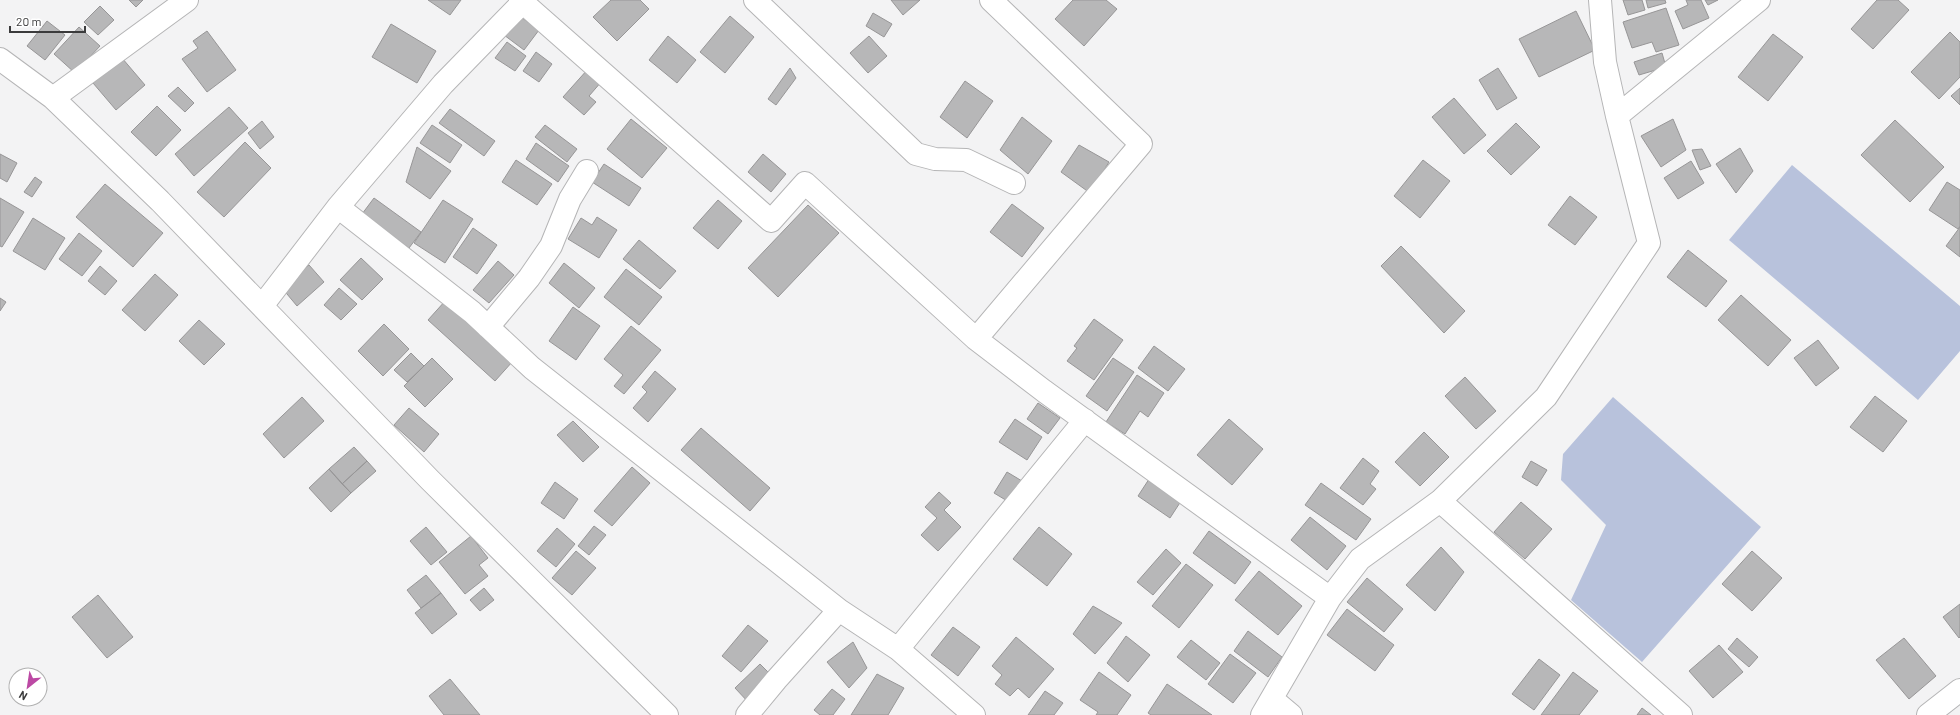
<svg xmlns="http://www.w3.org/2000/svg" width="1960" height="715" font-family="Barlow,sans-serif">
	<rect width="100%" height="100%" fill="#f3f3f4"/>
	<!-- green -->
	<path fill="#b8c2dc" d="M 1792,165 L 1960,306 L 1960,351 L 1918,400 L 1729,240 Z
		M 1613,397 L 1761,527 L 1642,662 L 1571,600 L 1606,525 L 1561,480 L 1563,454 Z"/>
	<!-- building -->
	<path fill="#b7b7b8" stroke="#979697" d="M 129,0 L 143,0 L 136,7 Z
		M 428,0 L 461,0 L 450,15 Z
		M 611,0 L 640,0 L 649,9 L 617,41 L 593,17 Z
		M 891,0 L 920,0 L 903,15 Z
		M 1073,0 L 1106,0 L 1117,9 L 1084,46 L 1055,19 Z
		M 1623,0 L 1642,0 L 1645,10 L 1628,15 Z
		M 1646,0 L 1665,0 L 1666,3 L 1648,8 Z
		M 1686,0 L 1701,0 L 1709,18 L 1683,29 L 1675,11 L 1688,5 Z
		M 1705,0 L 1718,0 L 1708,5 Z
		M 1877,0 L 1898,0 L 1909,10 L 1873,49 L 1851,29 Z
		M 100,6 L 114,20 L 98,35 L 84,22 Z
		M 1666,8 L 1679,45 L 1656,52 L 1652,42 L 1632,48 L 1623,22 Z
		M 1576,11 L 1595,50 L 1539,77 L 1519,39 Z
		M 873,13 L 892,24 L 884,37 L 866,26 Z
		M 518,15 L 539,30 L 524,50 L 504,35 Z
		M 730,16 L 754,37 L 725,73 L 700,52 Z
		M 47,21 L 65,35 L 45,60 L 27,46 Z
		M 391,24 L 436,51 L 417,83 L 372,57 Z
		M 79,27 L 100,46 L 75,73 L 54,54 Z
		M 207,31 L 236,70 L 207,92 L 182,59 L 198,48 L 193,41 Z
		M 1950,32 L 1960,42 L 1960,77 L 1939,99 L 1911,72 Z
		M 1773,34 L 1803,57 L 1768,101 L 1738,77 Z
		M 668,36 L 696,60 L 677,83 L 649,60 Z
		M 869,36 L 887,56 L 868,73 L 850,53 Z
		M 507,42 L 526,56 L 515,71 L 495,58 Z
		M 536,52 L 552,64 L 539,82 L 523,71 Z
		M 1662,53 L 1666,67 L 1639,75 L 1634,62 Z
		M 122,58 L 145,85 L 116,110 L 93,83 Z
		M 790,68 L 796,78 L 776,105 L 768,99 Z
		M 1498,68 L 1517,98 L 1497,110 L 1479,80 Z
		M 588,69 L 602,81 L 589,96 L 596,102 L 584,115 L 563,97 Z
		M 965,81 L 993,101 L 967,138 L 940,117 Z
		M 178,87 L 194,103 L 185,112 L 168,96 Z
		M 1960,88 L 1960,105 L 1951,96 Z
		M 1454,98 L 1486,135 L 1464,154 L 1432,117 Z
		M 157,106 L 181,130 L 156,156 L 131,132 Z
		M 229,107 L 248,128 L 194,176 L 175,154 Z
		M 450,109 L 495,141 L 484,156 L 439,123 Z
		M 1022,117 L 1052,141 L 1028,174 L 1000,150 Z
		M 631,119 L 667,148 L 642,178 L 607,149 Z
		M 1673,119 L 1686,150 L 1661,167 L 1641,136 Z
		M 1895,120 L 1944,167 L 1910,202 L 1861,155 Z
		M 262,121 L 274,137 L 260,149 L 248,133 Z
		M 1516,123 L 1540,147 L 1511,175 L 1487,151 Z
		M 432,125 L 462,145 L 450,163 L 420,143 Z
		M 545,125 L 577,149 L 567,162 L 535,137 Z
		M 245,142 L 271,168 L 224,217 L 197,192 Z
		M 536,143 L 569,166 L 558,182 L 526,159 Z
		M 1079,145 L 1109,162 L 1090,193 L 1061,172 Z
		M 417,147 L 451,171 L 430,199 L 406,182 Z
		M 1740,148 L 1753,171 L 1736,193 L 1716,164 Z
		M 1702,149 L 1711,166 L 1700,170 L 1692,150 Z
		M 0,154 L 17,163 L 7,182 L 0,178 Z
		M 763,154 L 786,174 L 771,192 L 748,172 Z
		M 516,160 L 552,184 L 537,205 L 502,182 Z
		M 1423,160 L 1450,181 L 1420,218 L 1394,196 Z
		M 1691,161 L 1704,183 L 1678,199 L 1664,178 Z
		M 604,164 L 641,188 L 629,206 L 592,182 Z
		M 35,177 L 42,182 L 32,197 L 24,192 Z
		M 1947,182 L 1960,190 L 1960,226 L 1958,229 L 1929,210 Z
		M 105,184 L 163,233 L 133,267 L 76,217 Z
		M 1570,196 L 1597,217 L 1575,245 L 1548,225 Z
		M 0,198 L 24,212 L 2,247 L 0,246 Z
		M 374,198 L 421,232 L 409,248 L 362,214 Z
		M 443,200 L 473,219 L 445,263 L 414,243 Z
		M 718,200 L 742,221 L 718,249 L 693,228 Z
		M 1012,204 L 1044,228 L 1022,257 L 990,232 Z
		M 808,205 L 839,233 L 778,297 L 748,268 Z
		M 597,217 L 617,230 L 599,258 L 568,239 L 581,218 L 592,225 Z
		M 33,218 L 65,238 L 45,270 L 13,251 Z
		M 1960,227 L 1960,257 L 1946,246 Z
		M 473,228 L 497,245 L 477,274 L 453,257 Z
		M 79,233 L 102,251 L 82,276 L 59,259 Z
		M 639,240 L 676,271 L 660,289 L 623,259 Z
		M 1401,246 L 1465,311 L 1444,333 L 1381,266 Z
		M 1688,250 L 1727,281 L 1706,307 L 1667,277 Z
		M 361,258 L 383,279 L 362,300 L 340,280 Z
		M 498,261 L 514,275 L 489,303 L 473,290 Z
		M 564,263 L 595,288 L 579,308 L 549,283 Z
		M 309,265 L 324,282 L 297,306 L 282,288 Z
		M 100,266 L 117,281 L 105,295 L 88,281 Z
		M 626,269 L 662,297 L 639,325 L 604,297 Z
		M 155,274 L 178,295 L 145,331 L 122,310 Z
		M 339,288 L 357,304 L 341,320 L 324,305 Z
		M 1741,295 L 1791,340 L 1768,366 L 1718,320 Z
		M 0,298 L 6,302 L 0,311 Z
		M 446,300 L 513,361 L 495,381 L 428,320 Z
		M 573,307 L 600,326 L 576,360 L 549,341 Z
		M 1094,319 L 1123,340 L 1094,380 L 1067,361 L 1077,348 L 1074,346 Z
		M 199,320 L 225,344 L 204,365 L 179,341 Z
		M 384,324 L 409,349 L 383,376 L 358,351 Z
		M 631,326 L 661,350 L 624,394 L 614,386 L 623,375 L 604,359 Z
		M 1818,340 L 1839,368 L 1816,386 L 1794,358 Z
		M 1154,346 L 1185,369 L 1168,391 L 1138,368 Z
		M 411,353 L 424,366 L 407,382 L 394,370 Z
		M 432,358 L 453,379 L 425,407 L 404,386 Z
		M 1113,358 L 1134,372 L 1107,411 L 1086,396 Z
		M 655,371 L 676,389 L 648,422 L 633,408 L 647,392 L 642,387 Z
		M 1137,375 L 1164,393 L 1148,417 L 1140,411 L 1125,434 L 1106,422 Z
		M 1465,377 L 1496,411 L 1476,429 L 1445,396 Z
		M 1875,396 L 1907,421 L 1883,452 L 1850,427 Z
		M 302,397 L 324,421 L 284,458 L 263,434 Z
		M 1038,403 L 1060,418 L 1048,434 L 1027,419 Z
		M 409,408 L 439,434 L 424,452 L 394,425 Z
		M 1015,419 L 1042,437 L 1027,460 L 999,442 Z
		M 1229,419 L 1263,449 L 1232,485 L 1197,455 Z
		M 573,421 L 599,447 L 583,462 L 557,435 Z
		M 701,428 L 770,488 L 750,511 L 681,450 Z
		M 1424,432 L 1449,457 L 1420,486 L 1395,462 Z
		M 354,447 L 367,461 L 342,484 L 329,469 Z
		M 1363,458 L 1379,471 L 1370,484 L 1376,489 L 1363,505 L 1340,488 Z
		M 367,461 L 376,471 L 351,493 L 342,484 Z
		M 1531,461 L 1547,470 L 1537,486 L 1522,477 Z
		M 632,467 L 650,483 L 612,526 L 594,511 Z
		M 329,469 L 351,493 L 331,512 L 309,488 Z
		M 1007,472 L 1022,481 L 1009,502 L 994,493 Z
		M 1153,473 L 1185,495 L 1170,518 L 1138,496 Z
		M 555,482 L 578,499 L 564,519 L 541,503 Z
		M 1321,483 L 1371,519 L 1356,540 L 1305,505 Z
		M 939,492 L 951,503 L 944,510 L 961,527 L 938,551 L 921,535 L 937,518 L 925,507 Z
		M 1521,502 L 1552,529 L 1525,559 L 1494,532 Z
		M 1310,517 L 1346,546 L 1327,570 L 1291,540 Z
		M 594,526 L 606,535 L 589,555 L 578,546 Z
		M 426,527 L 447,552 L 431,565 L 410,541 Z
		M 1039,527 L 1072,554 L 1047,586 L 1013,559 Z
		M 557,528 L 575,544 L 556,567 L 537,551 Z
		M 1209,531 L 1251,562 L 1235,584 L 1193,553 Z
		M 471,536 L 488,558 L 479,565 L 488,576 L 465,594 L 439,562 Z
		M 1441,547 L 1464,572 L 1435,611 L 1406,585 Z
		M 1166,549 L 1181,563 L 1153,595 L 1137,582 Z
		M 576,551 L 596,568 L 572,595 L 552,578 Z
		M 1752,551 L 1782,578 L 1752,611 L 1722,584 Z
		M 1186,564 L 1213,585 L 1179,628 L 1152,606 Z
		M 1259,571 L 1302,606 L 1278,635 L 1235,600 Z
		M 426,575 L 441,593 L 421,608 L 407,590 Z
		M 1367,578 L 1403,609 L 1384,632 L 1347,602 Z
		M 484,588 L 494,600 L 480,611 L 470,600 Z
		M 441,593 L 457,614 L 432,634 L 415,613 Z
		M 98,595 L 133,637 L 107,658 L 72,617 Z
		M 1960,604 L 1960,637 L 1959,638 L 1943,617 Z
		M 1093,606 L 1122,623 L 1095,654 L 1073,634 Z
		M 1347,609 L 1394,645 L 1375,671 L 1327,635 Z
		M 748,625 L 768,641 L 741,672 L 722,656 Z
		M 953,627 L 980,647 L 958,676 L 931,655 Z
		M 1248,631 L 1282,657 L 1268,677 L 1234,651 Z
		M 1126,636 L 1150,655 L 1128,682 L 1107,663 Z
		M 1016,637 L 1054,669 L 1029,698 L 1018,688 L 1010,696 L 995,684 L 1002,675 L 992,666 Z
		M 1737,638 L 1758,657 L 1749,667 L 1728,649 Z
		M 1904,638 L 1936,676 L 1909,699 L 1876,660 Z
		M 1191,640 L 1220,663 L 1206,680 L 1177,657 Z
		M 853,642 L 867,668 L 849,688 L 827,662 Z
		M 1719,645 L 1743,672 L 1713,698 L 1689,671 Z
		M 1230,654 L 1256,673 L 1233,703 L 1208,684 Z
		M 1539,659 L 1560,675 L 1534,710 L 1512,694 Z
		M 760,664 L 776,680 L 750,704 L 735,688 Z
		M 1099,672 L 1131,695 L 1117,715 L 1096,715 L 1098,712 L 1080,700 Z
		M 1573,672 L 1598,691 L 1579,715 L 1541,715 Z
		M 877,674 L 904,688 L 888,715 L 851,715 Z
		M 450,679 L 480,715 L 444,715 L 429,696 Z
		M 1167,684 L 1212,715 L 1151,715 L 1148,713 Z
		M 832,689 L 845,699 L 833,715 L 820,715 L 814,710 Z
		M 1045,691 L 1063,703 L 1054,715 L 1028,715 Z
		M 1642,708 L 1651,715 L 1637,715 Z"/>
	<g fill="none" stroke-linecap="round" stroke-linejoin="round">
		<defs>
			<path id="street" d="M 520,0 L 771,221 L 805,183 L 976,339 L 1044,391 L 1330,598
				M 755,0 L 916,154 L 935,159 L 966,160 L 1014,183
				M 1600,0 L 1605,62 L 1617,116
				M 0,59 L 53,98 L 160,201 L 430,480 L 667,715
				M 53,98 L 187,0
				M 338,207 L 472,312 L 532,368 L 839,610
				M 262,306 L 338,207 L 443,84 L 522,3
				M 488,327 L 529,278 L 551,246 L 570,199 L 587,171
				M 976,339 L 1141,144 L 991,0
				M 1440,501 L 1681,715
				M 898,649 L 1085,420
				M 1272,699 L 1291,715
				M 747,715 L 776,680 L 839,610 L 898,649 L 974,715
				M 1262,715 L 1330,598 L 1360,559 L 1440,501 L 1546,397 L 1649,243 L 1617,116 L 1759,0
				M 1928,715 L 1960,690"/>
		</defs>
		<!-- street casing -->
		<use href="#street" stroke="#b5b5b6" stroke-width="24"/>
		<!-- street -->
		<use href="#street" stroke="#fff" stroke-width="22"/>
	</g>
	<!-- north arrow -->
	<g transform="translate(28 687) rotate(210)"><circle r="19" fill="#ffffff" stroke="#b1b1b1"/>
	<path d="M0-3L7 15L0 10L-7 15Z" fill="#bc49a4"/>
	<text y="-6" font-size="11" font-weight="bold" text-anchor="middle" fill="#3b3b3c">N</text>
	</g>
	<!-- scale -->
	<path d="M10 26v6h75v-6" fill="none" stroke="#3b3b3c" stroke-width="2"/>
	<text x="16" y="26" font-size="12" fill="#3b3b3c" stroke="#ffffff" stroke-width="3" paint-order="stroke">20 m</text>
</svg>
